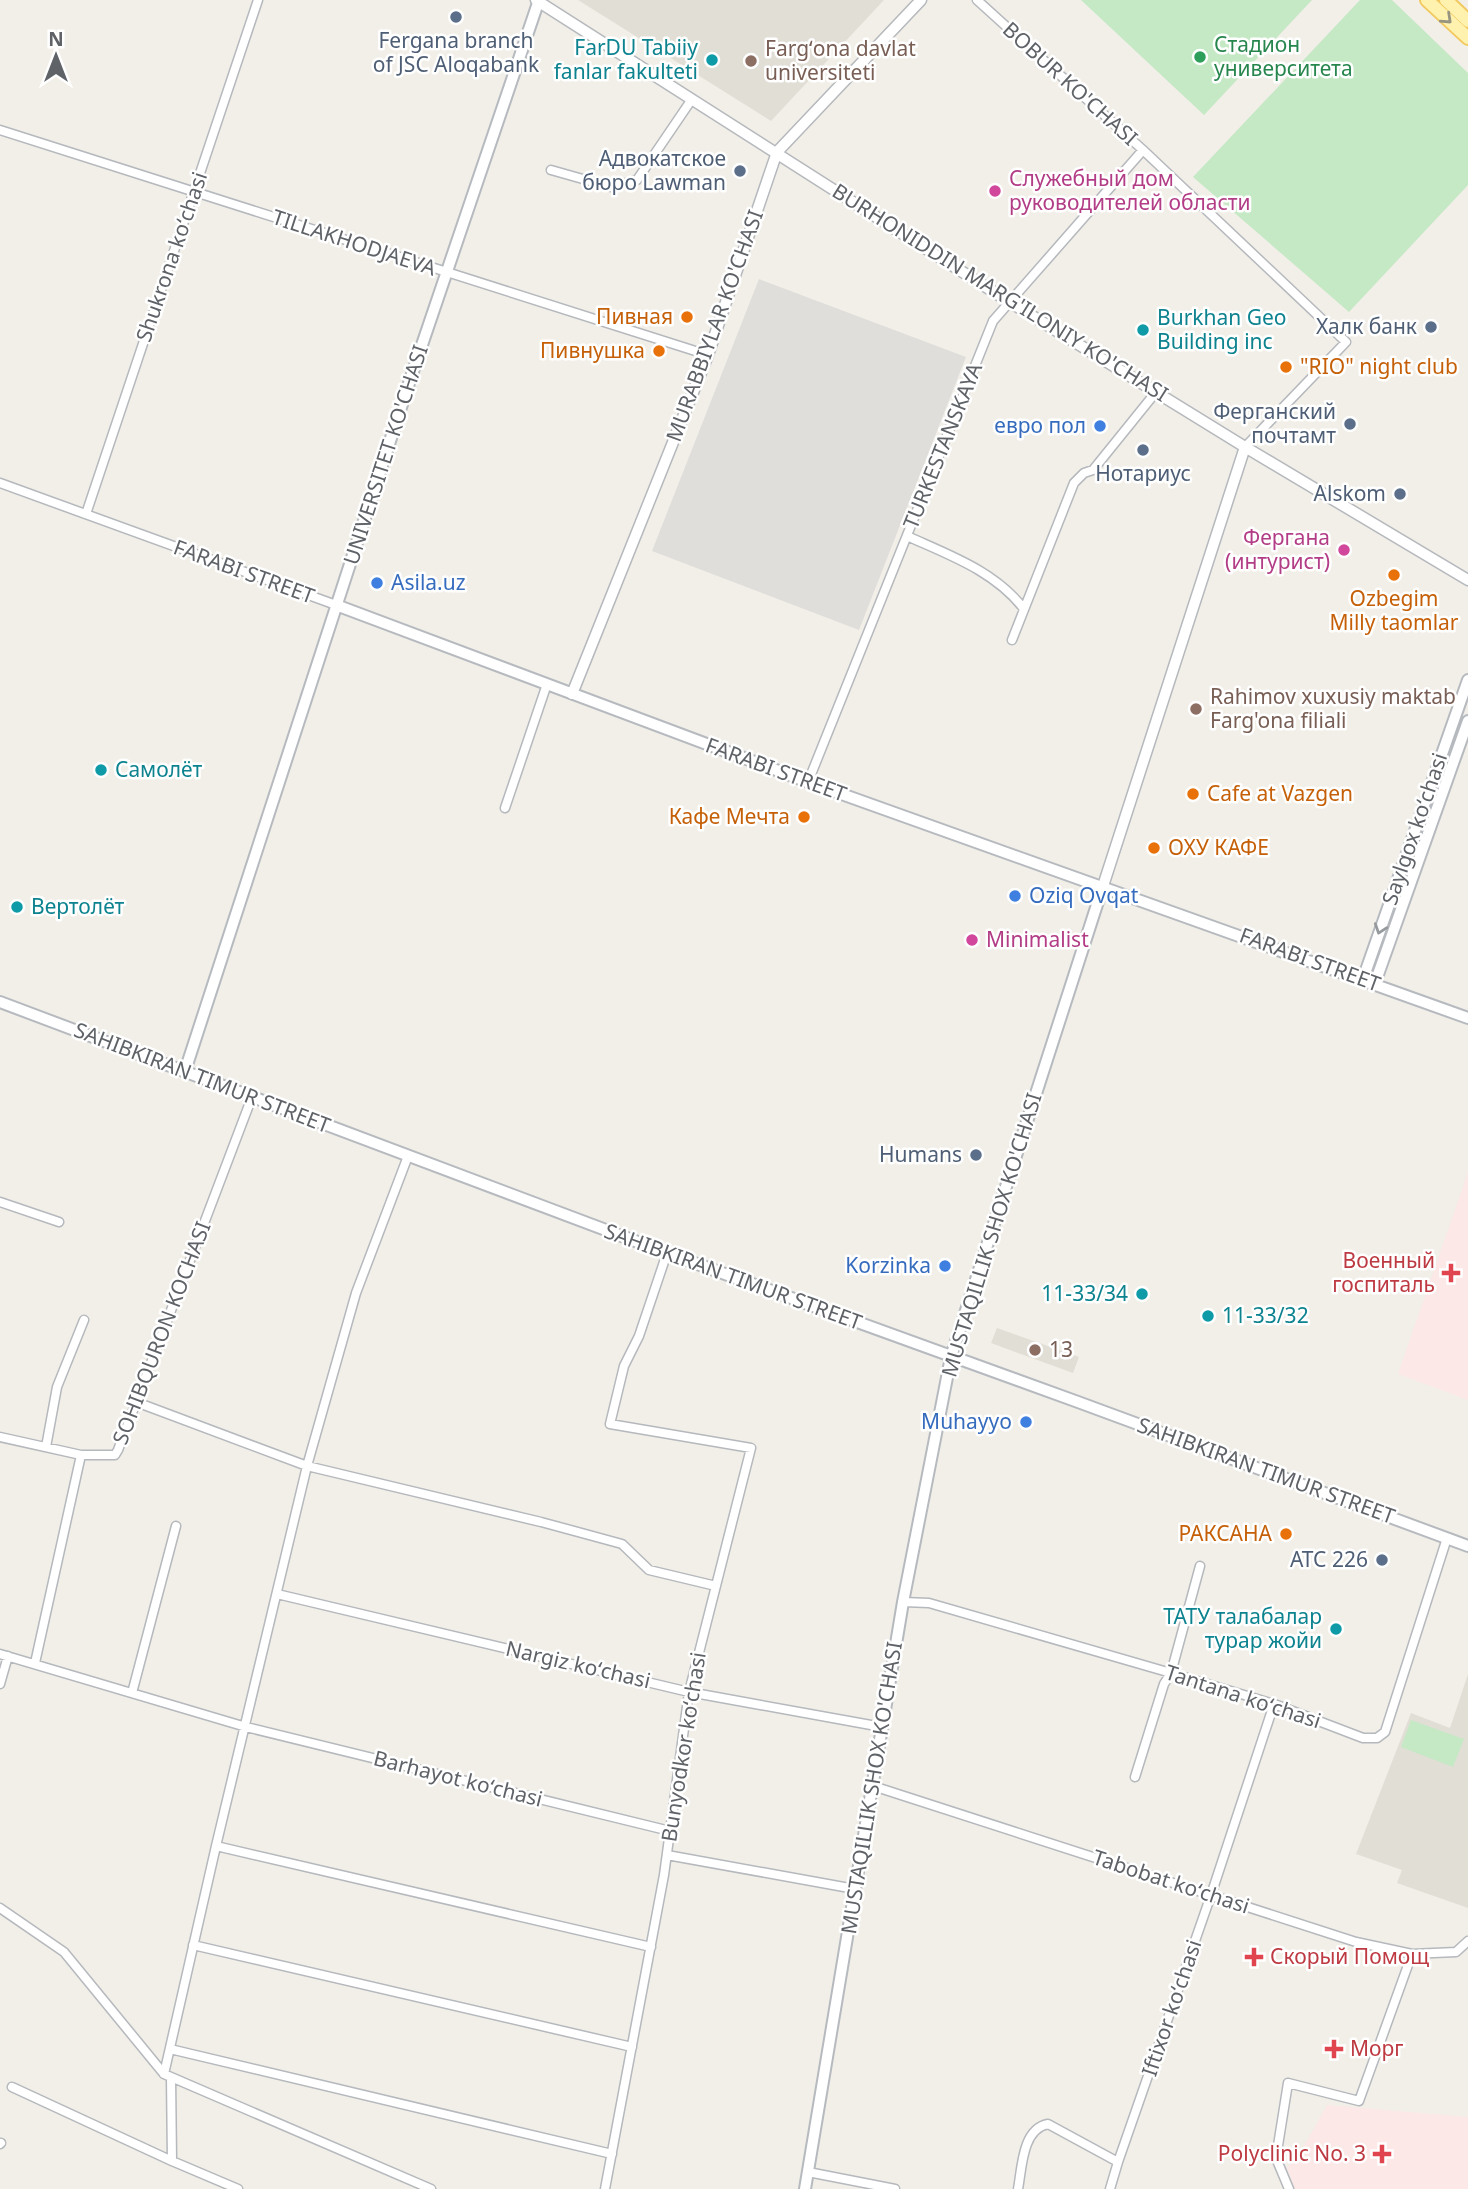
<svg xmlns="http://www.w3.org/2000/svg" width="1468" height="2189" font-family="'Noto Sans',sans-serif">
	<rect width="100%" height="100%" fill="#f1efe8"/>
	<!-- industrial -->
	<path fill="#e0deda" d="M 759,279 L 966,357 L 859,630 L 652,551 Z"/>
	<!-- education -->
	<path fill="#e1ded6" d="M 578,0 L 884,0 L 771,121 Z
		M 997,1328 L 1079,1357 L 1073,1373 L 991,1343 Z
		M 1468,1674 L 1468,1908 L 1397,1883 L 1402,1870 L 1356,1854 L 1411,1713 L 1450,1728 Z"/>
	<!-- medical -->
	<path fill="#fce8e6" d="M 1468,1172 L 1468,1400 L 1398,1374 Z
		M 1327,2105 L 1468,2117 L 1468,2189 L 1295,2189 L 1287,2168 L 1307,2141 Z"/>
	<!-- green -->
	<path fill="#c5e8c5" d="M 1081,0 L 1312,0 L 1204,115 Z
		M 1360,0 L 1392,0 L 1468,73 L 1468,185 L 1349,312 L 1193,177 Z
		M 1411,1720 L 1464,1739 L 1453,1767 L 1401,1747 Z"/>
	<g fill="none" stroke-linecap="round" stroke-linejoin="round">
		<defs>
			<path id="minor" d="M 977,0 L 1143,150 L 1346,342 L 1245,447
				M 0,130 L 708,355
				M 551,170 L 611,187 L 637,180 L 692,99
				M 0,483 L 336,605
				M 86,514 L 258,0
				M 907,536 C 949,555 995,571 1024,609
				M 1012,640 L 1074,483 L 1084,473 L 1093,470 L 1156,392
				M 808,782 L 993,321 L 1143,150
				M 505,808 L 547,684
				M 0,1202 L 59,1222
				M 136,1402 L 307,1466 L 541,1522 L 622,1544 L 649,1570 L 716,1586
				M 0,1437 L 81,1455
				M 46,1447 L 57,1387 L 84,1320
				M 277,1594 L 689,1692 L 882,1727
				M 903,1602 L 929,1603 L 1171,1673 L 1274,1704 L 1363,1738 L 1377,1738 L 1385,1732 L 1447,1538
				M 0,1654 L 246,1727 L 670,1831
				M 35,1663 L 81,1455 L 115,1455 L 118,1450 L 252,1097
				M 0,1684 L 8,1656
				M 132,1693 L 176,1526
				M 1135,1777 L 1164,1684 L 1171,1673 L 1200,1566
				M 873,1786 L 1356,1942 L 1412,1954 L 1456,1952 L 1468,1941
				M 216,1846 L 651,1947
				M 667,1855 L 855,1889
				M 0,1908 L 64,1952 L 164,2074 L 171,2077 L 172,2161 L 238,2189
				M 193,1945 L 632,2047
				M 170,2049 L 612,2154
				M 164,2074 L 216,1846 L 307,1466 L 356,1293 L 408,1156
				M 171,2077 L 431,2189
				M 12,2087 L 172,2161
				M 0,2144 L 1,2143
				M 808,2172 L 895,2189
				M 605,2189 L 664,1875 L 689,1692 L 751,1448 L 610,1424 L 624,1366 L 639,1336 L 667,1253
				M 1018,2189 C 1022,2168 1022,2129 1048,2124 L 1118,2162 L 1211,1895 L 1274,1704
				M 1110,2189 L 1118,2162
				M 1289,2189 L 1276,2158 L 1288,2083 L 1359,2101 L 1412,1954"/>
			<path id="tertiary" d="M 536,0 L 1008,301 L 1245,447 L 1468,580
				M 572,694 L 708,355 L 777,152 L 921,0
				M 1103,886 L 1245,447"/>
			<path id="secondary" d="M 336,605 L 808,782 L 1468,1018
				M 1363,979 L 1468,680
				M 1375,983 L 1468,721
				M 0,1002 L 667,1253 L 1078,1402 L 1468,1546
				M 185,1071 L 405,395 L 539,0
				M 805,2189 L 903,1602 L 951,1357 L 1103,886"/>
			<path id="primary" d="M 1427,0 L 1468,38
				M 1446,0 L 1468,21"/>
		</defs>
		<!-- minor casing -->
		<use href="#minor" stroke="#b5b8bc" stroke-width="11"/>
		<!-- tertiary casing -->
		<use href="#tertiary" stroke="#b5b8bc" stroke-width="13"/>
		<!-- secondary casing -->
		<use href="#secondary" stroke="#b6babf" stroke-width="14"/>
		<!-- primary casing -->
		<use href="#primary" stroke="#f2c960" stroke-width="16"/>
		<!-- minor -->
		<use href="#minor" stroke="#fff" stroke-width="8"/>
		<!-- tertiary -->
		<use href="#tertiary" stroke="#fff" stroke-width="10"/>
		<!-- secondary -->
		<use href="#secondary" stroke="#fff" stroke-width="10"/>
		<!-- primary -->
		<use href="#primary" stroke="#fff2af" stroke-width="12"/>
	</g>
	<!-- one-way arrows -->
	<defs><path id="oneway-chevron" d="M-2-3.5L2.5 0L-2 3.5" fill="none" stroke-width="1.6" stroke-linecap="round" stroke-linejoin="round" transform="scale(1.75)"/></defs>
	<use stroke="#979581" href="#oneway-chevron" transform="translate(1447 19) rotate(43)"/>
	<use stroke="#979a9d" href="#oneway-chevron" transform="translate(1380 929) rotate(109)"/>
	<!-- markers -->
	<g fill="#5c6f8a" stroke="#fff" stroke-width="2.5">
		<circle cx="456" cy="17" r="7"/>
		<circle cx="740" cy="171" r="7"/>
		<circle cx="1431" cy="327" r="7"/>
		<circle cx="1350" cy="424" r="7"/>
		<circle cx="1143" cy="450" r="7"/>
		<circle cx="1400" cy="494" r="7"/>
		<circle cx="976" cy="1155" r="7"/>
		<circle cx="1382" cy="1560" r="7"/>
	</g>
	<circle fill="#2e9e5b" stroke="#fff" stroke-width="2.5" cx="1200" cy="57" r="7"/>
	<g fill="#0f9aa8" stroke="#fff" stroke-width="2.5">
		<circle cx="712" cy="60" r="7"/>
		<circle cx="1143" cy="330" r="7"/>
		<circle cx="101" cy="770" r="7"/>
		<circle cx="17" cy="907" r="7"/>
		<circle cx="1142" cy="1294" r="7"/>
		<circle cx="1208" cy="1316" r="7"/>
		<circle cx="1336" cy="1629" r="7"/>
	</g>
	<g fill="#8d6e63" stroke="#fff" stroke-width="2.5">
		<circle cx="751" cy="61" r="7"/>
		<circle cx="1196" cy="709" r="7"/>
		<circle cx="1035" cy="1350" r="7"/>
	</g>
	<g fill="#d1479c" stroke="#fff" stroke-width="2.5">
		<circle cx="995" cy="191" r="7"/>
		<circle cx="1344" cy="550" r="7"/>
		<circle cx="972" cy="940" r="7"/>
	</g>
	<g fill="#e8710a" stroke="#fff" stroke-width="2.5">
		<circle cx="687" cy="317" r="7"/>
		<circle cx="659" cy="351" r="7"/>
		<circle cx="1286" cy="367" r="7"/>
		<circle cx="1394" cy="575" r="7"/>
		<circle cx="1193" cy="794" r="7"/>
		<circle cx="804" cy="817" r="7"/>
		<circle cx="1154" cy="848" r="7"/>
		<circle cx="1286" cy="1534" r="7"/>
	</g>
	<g fill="#3f7fe0" stroke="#fff" stroke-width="2.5">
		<circle cx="1100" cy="426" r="7"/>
		<circle cx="377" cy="583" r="7"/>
		<circle cx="1015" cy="896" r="7"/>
		<circle cx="945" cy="1266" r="7"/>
		<circle cx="1026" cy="1422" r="7"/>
	</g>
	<g fill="#e0444e" stroke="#fff" stroke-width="2.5">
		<path d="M1447.5 1262.5h7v7h7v7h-7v7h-7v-7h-7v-7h7z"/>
		<path d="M1250.5 1946.5h7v7h7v7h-7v7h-7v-7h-7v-7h7z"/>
		<path d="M1330.5 2038.5h7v7h7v7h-7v7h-7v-7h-7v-7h7z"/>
		<path d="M1378.5 2143.5h7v7h7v7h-7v7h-7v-7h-7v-7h7z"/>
	</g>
	<g text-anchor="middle" stroke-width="5" stroke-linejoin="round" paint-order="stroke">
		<!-- service labels -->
		<g font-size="21" fill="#4e5e75" stroke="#fff" text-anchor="end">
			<text x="456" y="48" text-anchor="middle">Fergana branch<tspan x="456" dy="24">of JSC Aloqabank</tspan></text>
			<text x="726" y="166">Адвокатское<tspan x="726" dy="24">бюро Lawman</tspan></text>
			<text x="1417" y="334">Халк банк</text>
			<text x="1336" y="419">Ферганский<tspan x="1336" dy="24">почтамт</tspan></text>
			<text x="1143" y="481" text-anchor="middle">Нотариус</text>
			<text x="1386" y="501">Alskom</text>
			<text x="962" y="1162">Humans</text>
			<text x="1368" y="1567">АТС 226</text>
		</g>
		<!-- leisure labels -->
		<g font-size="21" fill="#27864d" stroke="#fff" text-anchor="start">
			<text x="1214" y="52">Стадион<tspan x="1214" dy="24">университета</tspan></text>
		</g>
		<!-- culture labels -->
		<g font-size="21" fill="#0d838f" stroke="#fff" text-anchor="start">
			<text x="698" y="55" text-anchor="end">FarDU Tabiiy<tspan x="698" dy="24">fanlar fakulteti</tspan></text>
			<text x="1157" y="325">Burkhan Geo<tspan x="1157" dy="24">Building inc</tspan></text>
			<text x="115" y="777">Самолёт</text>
			<text x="31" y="914">Вертолёт</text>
			<text x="1128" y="1301" text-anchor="end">11-33/34</text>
			<text x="1222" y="1323">11-33/32</text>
			<text x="1322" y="1624" text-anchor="end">ТАТУ талабалар<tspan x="1322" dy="24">турар жойи</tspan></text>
		</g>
		<!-- education labels -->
		<g font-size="21" fill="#785e54" stroke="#fff" text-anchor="start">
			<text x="765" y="56">Fargʻona davlat<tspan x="765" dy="24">universiteti</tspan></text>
			<text x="1210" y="704">Rahimov xuxusiy maktab<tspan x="1210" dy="24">Farg'ona filiali</tspan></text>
			<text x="1049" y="1357">13</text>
		</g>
		<!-- street labels -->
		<g font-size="21" fill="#5f6368" stroke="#fff">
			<text transform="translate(1070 84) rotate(42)" y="7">BOBUR KO'CHASI</text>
			<text transform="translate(354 243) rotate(18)" y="7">TILLAKHODJAEVA</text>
			<text transform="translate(172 257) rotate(-71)" y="7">Shukrona koʻchasi</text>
			<text transform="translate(1000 293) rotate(32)" y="7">BURHONIDDIN MARG'ILONIY KO'CHASI</text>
			<text transform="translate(715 326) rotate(-70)" y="7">MURABBIYLAR KO'CHASI</text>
			<text transform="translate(943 446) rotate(-68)" y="7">TURKESTANSKAYA</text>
			<text transform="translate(386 455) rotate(-72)" y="7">UNIVERSITET KO'CHASI</text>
			<text transform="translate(244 572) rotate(20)" y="7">FARABI STREET</text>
			<text transform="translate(776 770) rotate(20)" y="7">FARABI STREET</text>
			<text transform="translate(1415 829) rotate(-71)" y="7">Saylgox koʻchasi</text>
			<text transform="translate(1310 960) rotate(20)" y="7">FARABI STREET</text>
			<text transform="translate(202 1078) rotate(21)" y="7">SAHIBKIRAN TIMUR STREET</text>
			<text transform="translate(992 1235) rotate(-73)" y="7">MUSTAQILLIK SHOX KO'CHASI</text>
			<text transform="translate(733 1277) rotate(20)" y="7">SAHIBKIRAN TIMUR STREET</text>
			<text transform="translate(162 1333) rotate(-69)" y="7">SOHIBQURON KOCHASI</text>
			<text transform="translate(1266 1471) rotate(20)" y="7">SAHIBKIRAN TIMUR STREET</text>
			<text transform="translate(578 1665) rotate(13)" y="7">Nargiz koʻchasi</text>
			<text transform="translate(1243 1697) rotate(18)" y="7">Tantana koʻchasi</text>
			<text transform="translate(684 1747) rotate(-81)" y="7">Bunyodkor koʻchasi</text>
			<text transform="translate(458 1779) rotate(14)" y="7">Barhayot koʻchasi</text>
			<text transform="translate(872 1788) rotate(-81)" y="7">MUSTAQILLIK SHOX KO'CHASI</text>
			<text transform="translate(1171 1882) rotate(18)" y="7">Tabobat koʻchasi</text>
			<text transform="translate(1172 2008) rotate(-71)" y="7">Iftixor koʻchasi</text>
		</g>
		<!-- hotel labels -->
		<g font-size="21" fill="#b23c85" stroke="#fff" text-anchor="start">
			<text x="1009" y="186">Служебный дом<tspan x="1009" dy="24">руководителей области</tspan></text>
			<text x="1330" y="545" text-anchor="end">Фергана<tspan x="1330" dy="24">(интурист)</tspan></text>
			<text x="986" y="947">Minimalist</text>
		</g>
		<!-- food labels -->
		<g font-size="21" fill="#c56008" stroke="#fff" text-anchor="end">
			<text x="673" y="324">Пивная</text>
			<text x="645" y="358">Пивнушка</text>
			<text x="1300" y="374" text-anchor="start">"RIO" night club</text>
			<text x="1394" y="606" text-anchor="middle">Ozbegim<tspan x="1394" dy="24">Milly taomlar</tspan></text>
			<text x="1207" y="801" text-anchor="start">Cafe at Vazgen</text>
			<text x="790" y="824">Кафе Мечта</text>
			<text x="1168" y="855" text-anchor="start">ОХУ КАФЕ</text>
			<text x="1272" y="1541">РАКСАНА</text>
		</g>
		<!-- shop labels -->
		<g font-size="21" fill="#366cbe" stroke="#fff" text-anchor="end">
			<text x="1086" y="433">евро пол</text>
			<text x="391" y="590" text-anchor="start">Asila.uz</text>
			<text x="1029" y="903" text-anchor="start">Oziq Ovqat</text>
			<text x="931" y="1273">Korzinka</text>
			<text x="1012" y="1429">Muhayyo</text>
		</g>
		<!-- health labels -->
		<g font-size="21" fill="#be3a42" stroke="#fff" text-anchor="end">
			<text x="1435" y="1268">Военный<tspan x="1435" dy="24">госпиталь</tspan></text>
			<text x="1270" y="1964" text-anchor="start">Скорый Помощ</text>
			<text x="1350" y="2056" text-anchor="start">Морг</text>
			<text x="1366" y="2161">Polyclinic No. 3</text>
		</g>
	</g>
	<!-- north arrow -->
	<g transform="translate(56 56)" stroke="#ffffff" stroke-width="5" paint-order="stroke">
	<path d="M0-5L12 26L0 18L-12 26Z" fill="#5f6368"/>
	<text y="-10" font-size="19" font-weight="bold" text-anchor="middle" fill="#5f6368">N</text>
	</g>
</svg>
